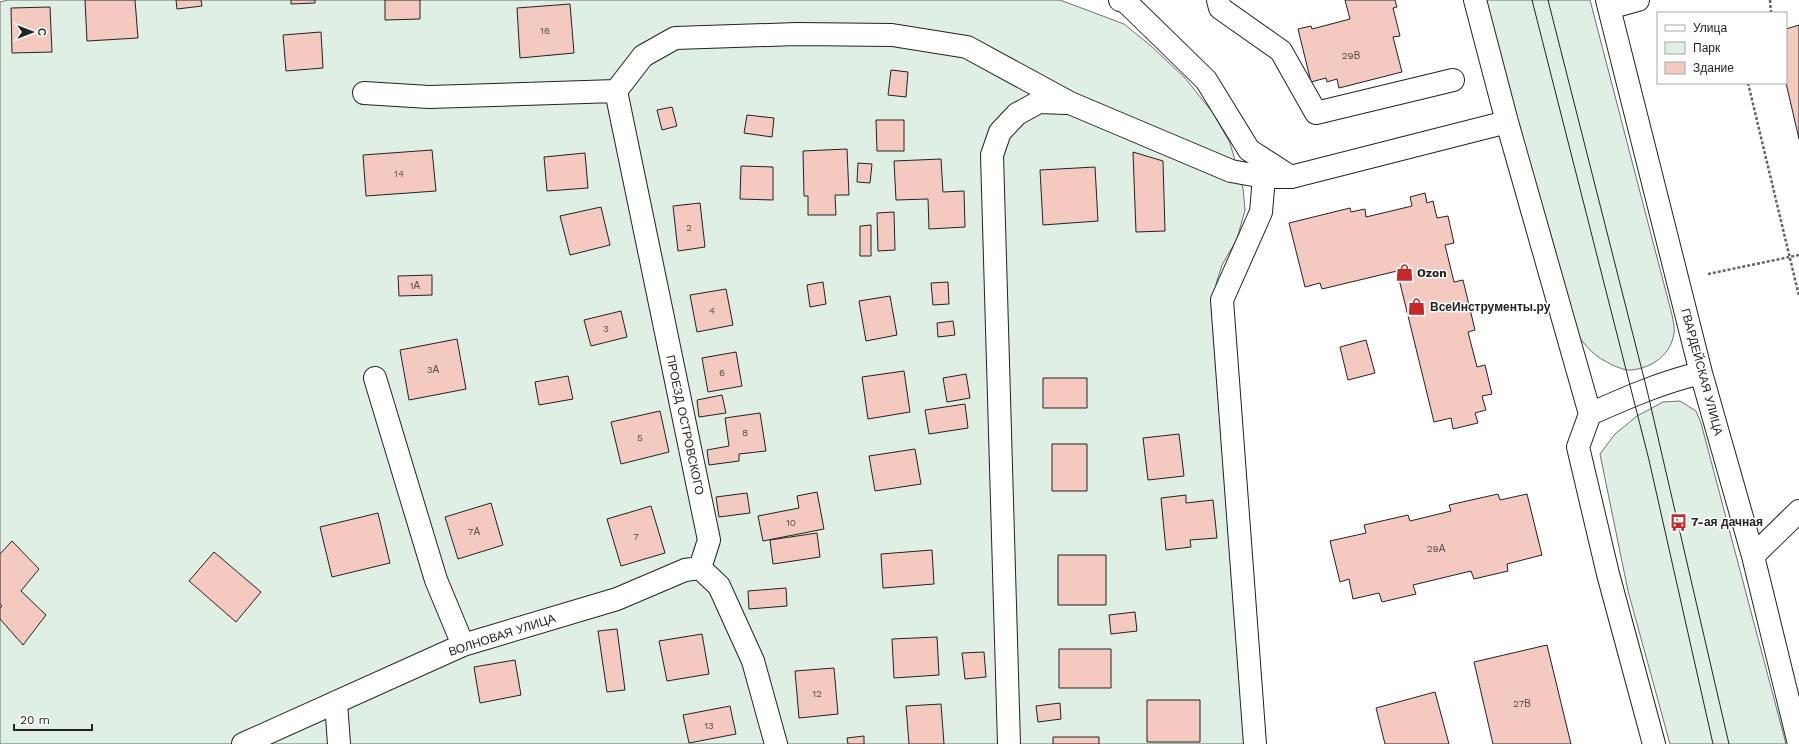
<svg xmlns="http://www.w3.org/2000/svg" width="1799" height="744" font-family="'Work Sans',sans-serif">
	<rect width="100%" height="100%" fill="#fff"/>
	<!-- green -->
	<path fill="#e0efe3" stroke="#6f6f6f" d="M 8,0 L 1060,0 L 1124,24 L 1151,46 L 1185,78 L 1213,113 L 1230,143 L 1243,188 L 1245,210 L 1237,239 L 1222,265 L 1216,284 L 1221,419 L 1246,744 L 0,744 L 0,2 Z
		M 1486,0 L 1590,0 L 1672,315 C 1673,321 1675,328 1674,333 C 1671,355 1652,368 1631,370 C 1624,371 1612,365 1605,361 C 1591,354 1583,342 1573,329 Z
		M 1680,401 L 1696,411 L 1701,423 L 1786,744 L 1670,744 L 1628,591 L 1600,454 L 1615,434 L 1637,416 L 1663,402 Z"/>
	<!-- building -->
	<path fill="#f3c9c0" stroke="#222" d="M 85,0 L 135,0 L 138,38 L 87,41 Z
		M 176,0 L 201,0 L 202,6 L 177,9 Z
		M 291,0 L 315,0 L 315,3 L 291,4 Z
		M 385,0 L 420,0 L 420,19 L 385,20 Z
		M 1345,0 L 1395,0 L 1397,7 L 1393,8 L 1400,36 L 1393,37 L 1402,72 L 1339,88 L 1337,79 L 1327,82 L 1326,78 L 1311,82 L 1298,29 L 1311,26 L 1312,29 L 1350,19 Z
		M 570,4 L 574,53 L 520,58 L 517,8 Z
		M 50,7 L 52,52 L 12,53 L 11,8 Z
		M 1799,25 L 1799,139 L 1786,83 L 1786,29 Z
		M 321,32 L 323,68 L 286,71 L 283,35 Z
		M 891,70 L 908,72 L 906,97 L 888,95 Z
		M 672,107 L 677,126 L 662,130 L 657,110 Z
		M 747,115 L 774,118 L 772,137 L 744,133 Z
		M 876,120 L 904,120 L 904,151 L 877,151 Z
		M 847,149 L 849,195 L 835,195 L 836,215 L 808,215 L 808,196 L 804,196 L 803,151 Z
		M 432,150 L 436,191 L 366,196 L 363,155 Z
		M 1133,152 L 1163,161 L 1165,231 L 1136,232 Z
		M 585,153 L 588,188 L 547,191 L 544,157 Z
		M 941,159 L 943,192 L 964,191 L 965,227 L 929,229 L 928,199 L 896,200 L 894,161 Z
		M 858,163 L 872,164 L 870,183 L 857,182 Z
		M 741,166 L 773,167 L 773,200 L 740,199 Z
		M 1095,167 L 1098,221 L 1043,225 L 1040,170 Z
		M 1425,193 L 1427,203 L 1433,201 L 1437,218 L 1448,216 L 1454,243 L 1445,245 L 1454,282 L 1463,280 L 1475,330 L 1468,332 L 1477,367 L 1485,365 L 1492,394 L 1482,396 L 1486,410 L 1475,413 L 1478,423 L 1453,429 L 1451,418 L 1434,422 L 1397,271 L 1322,289 L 1320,283 L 1305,287 L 1289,223 L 1350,208 L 1351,212 L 1365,209 L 1366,217 L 1412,206 L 1410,197 Z
		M 700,203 L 705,247 L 678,251 L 673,206 Z
		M 601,207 L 610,245 L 570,255 L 560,216 Z
		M 894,212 L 895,250 L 878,251 L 877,213 Z
		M 871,225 L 871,256 L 860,256 L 860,226 Z
		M 432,275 L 432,295 L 399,296 L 398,276 Z
		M 823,282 L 826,304 L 810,307 L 807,285 Z
		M 948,282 L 949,304 L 933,305 L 931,283 Z
		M 726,289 L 733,325 L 697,332 L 690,295 Z
		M 890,296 L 897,335 L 866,341 L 859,301 Z
		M 621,311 L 627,337 L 591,346 L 584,320 Z
		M 953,321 L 955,335 L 938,337 L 937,323 Z
		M 457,339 L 466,389 L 409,400 L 400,350 Z
		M 1366,340 L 1375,373 L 1348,380 L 1340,347 Z
		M 736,352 L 742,386 L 708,392 L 702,358 Z
		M 904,371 L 910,412 L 868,419 L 862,377 Z
		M 966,374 L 970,398 L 947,402 L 943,378 Z
		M 568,376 L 573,399 L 539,405 L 535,382 Z
		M 1043,378 L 1087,378 L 1087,408 L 1043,408 Z
		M 722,395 L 726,413 L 699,417 L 697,400 Z
		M 965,404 L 968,428 L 929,434 L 925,410 Z
		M 660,411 L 669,452 L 621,464 L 611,422 Z
		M 760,413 L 766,451 L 739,454 L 739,461 L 709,465 L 707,450 L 729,446 L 725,418 Z
		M 1179,434 L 1184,476 L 1148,480 L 1143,438 Z
		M 1052,444 L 1087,444 L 1087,491 L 1052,491 Z
		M 915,449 L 921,484 L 875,491 L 869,456 Z
		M 817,492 L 824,529 L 763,541 L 758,516 L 799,508 L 797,496 Z
		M 747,493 L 750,513 L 719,517 L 716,497 Z
		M 1498,494 L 1500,500 L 1527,494 L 1542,555 L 1507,564 L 1508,571 L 1474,579 L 1471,571 L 1413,585 L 1416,594 L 1382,602 L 1379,593 L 1353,599 L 1349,579 L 1340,582 L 1330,541 L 1366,533 L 1364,525 L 1408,515 L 1410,521 L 1451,511 L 1449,505 Z
		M 1186,495 L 1186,503 L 1213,500 L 1217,538 L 1190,540 L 1191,547 L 1166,550 L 1161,498 Z
		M 491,503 L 503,545 L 458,559 L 445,517 Z
		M 651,506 L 665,553 L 621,566 L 607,519 Z
		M 378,513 L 390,563 L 332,577 L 320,527 Z
		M 817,533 L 820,557 L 773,564 L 770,540 Z
		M 12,541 L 39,569 L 21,591 L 46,615 L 23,645 L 0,619 L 0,608 L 2,606 L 0,604 L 0,554 Z
		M 932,550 L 934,584 L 883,588 L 881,554 Z
		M 214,552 L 261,592 L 236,622 L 189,581 Z
		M 1058,555 L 1106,555 L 1106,605 L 1058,605 Z
		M 786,588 L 787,606 L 749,609 L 748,591 Z
		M 1135,612 L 1137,631 L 1111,634 L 1109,615 Z
		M 617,629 L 625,690 L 607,692 L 598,631 Z
		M 702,634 L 709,674 L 667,681 L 659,641 Z
		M 937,637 L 939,675 L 894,678 L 892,639 Z
		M 1547,645 L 1571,744 L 1493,744 L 1474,662 Z
		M 1059,649 L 1111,649 L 1111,688 L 1059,688 Z
		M 984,652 L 986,677 L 965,679 L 962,653 Z
		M 515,660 L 521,695 L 480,703 L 474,667 Z
		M 834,668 L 838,714 L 799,718 L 795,671 Z
		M 1435,692 L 1449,744 L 1385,744 L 1376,708 Z
		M 1147,700 L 1200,700 L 1200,742 L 1147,742 Z
		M 1060,703 L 1061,719 L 1038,722 L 1036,706 Z
		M 941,704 L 944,744 L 909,744 L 906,706 Z
		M 730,706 L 736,734 L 689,743 L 683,715 Z
		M 864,736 L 864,744 L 848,744 L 847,738 Z
		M 1053,737 L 1099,737 L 1099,744 L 1053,744 Z"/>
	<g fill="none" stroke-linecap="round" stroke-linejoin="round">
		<defs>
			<path id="minor" d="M 1120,0 L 1126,2 L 1206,80 L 1249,150 L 1291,177 L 1507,122 L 1590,414 L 1578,447 L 1608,574 L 1654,744
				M 1218,0 L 1220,8 L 1281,51 L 1316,113 L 1453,80
				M 1475,0 L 1507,122
				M 1607,0 L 1701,373 L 1753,556 L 1799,744
				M 1609,8 L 1638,0
				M 616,91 L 643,56 L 675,38 L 797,34 L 892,35 L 967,47 L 1070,103 L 1231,171 L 1264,177 L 1291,177
				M 616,91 L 709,540 L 700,568
				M 364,93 L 429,97 L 616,91
				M 375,378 L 436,580 L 463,645
				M 1590,414 C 1626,398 1662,382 1701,373
				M 1753,556 L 1799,511
				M 700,568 L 719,586 L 753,661 L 776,744
				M 336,702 L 339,744
				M 243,744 L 463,645 L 617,599 L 685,570 L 700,568
				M 1009,744 L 992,155 L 1000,132 L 1017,114 L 1039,102 L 1066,103
				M 1255,744 L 1222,300 L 1261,212 L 1264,177"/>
		</defs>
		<!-- minor casing -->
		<use href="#minor" stroke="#222" stroke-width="24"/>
		<!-- path -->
		<path stroke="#646464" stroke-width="2.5" stroke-dasharray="3 2" stroke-linecap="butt" d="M 1770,0 L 1771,13
			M 1748,83 L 1799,296
			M 1708,274 L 1799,255"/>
		<!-- minor -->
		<use href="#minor" stroke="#fff" stroke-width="22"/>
		<!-- tram -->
		<path stroke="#222" stroke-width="1" d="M 1532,0 L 1649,460 L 1713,744
			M 1548,0 L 1647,390 L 1729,744"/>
	</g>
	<!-- icons -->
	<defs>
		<symbol id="shop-bare" viewBox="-9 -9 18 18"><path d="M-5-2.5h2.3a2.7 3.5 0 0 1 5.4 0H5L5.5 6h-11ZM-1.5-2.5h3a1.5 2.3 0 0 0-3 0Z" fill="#c62828" stroke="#fff" stroke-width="2.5" paint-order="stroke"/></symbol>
		<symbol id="bus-bare" viewBox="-9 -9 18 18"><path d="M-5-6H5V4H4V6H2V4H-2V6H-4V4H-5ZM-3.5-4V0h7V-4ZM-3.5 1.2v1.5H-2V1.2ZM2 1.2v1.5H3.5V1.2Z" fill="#c62828" stroke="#fff" stroke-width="2.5" paint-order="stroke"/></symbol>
	</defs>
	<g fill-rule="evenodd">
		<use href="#shop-bare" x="1392" y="260" width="25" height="25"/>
		<use href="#shop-bare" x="1404" y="294" width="25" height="25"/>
		<use href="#bus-bare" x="1666" y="510" width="25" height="25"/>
	</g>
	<g text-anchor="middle" stroke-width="3" stroke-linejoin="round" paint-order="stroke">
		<!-- number labels -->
		<g font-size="10" fill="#564c4a">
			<text x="545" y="34">16</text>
			<text x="1351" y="59">29В</text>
			<text x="399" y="177">14</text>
			<text x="689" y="231">2</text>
			<text x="415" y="289">1А</text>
			<text x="712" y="314">4</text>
			<text x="606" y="332">3</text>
			<text x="433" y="373">3А</text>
			<text x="722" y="376">6</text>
			<text x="745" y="436">8</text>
			<text x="640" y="441">5</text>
			<text x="791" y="526">10</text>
			<text x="474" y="535">7А</text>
			<text x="636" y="540">7</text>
			<text x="1436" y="552">29А</text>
			<text x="817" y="697">12</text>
			<text x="1522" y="707">27В</text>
			<text x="709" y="729">13</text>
		</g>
		<!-- poi labels -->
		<g font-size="12" font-weight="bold" fill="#222" stroke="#fff" text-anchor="start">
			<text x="1417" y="277">Ozon</text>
			<text x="1430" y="311">ВсеИнструменты.ру</text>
			<text x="1691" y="526">7-ая дачная</text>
		</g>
		<!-- street labels -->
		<g font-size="12" fill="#222" stroke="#fff">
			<text transform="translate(1702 372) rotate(75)" y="4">ГВАРДЕЙСКАЯ УЛИЦА</text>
			<text transform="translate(685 425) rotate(78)" y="4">ПРОЕЗД ОСТРОВСКОГО</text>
			<text transform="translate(502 635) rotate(-18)" y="4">ВОЛНОВАЯ УЛИЦА</text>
		</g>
	</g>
	<!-- legend -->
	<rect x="1657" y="12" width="130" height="72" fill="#ffffff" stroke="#a7a7a7"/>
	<rect x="1665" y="25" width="20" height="6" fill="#ffffff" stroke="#a7a7a7"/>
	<text x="1693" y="32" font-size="12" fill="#222222">Улица</text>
	<rect x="1665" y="42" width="20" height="12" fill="#e0efe3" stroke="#a7a7a7"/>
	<text x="1693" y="52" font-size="12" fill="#222222">Парк</text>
	<rect x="1665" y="62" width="20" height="12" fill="#f3c9c0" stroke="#a7a7a7"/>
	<text x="1693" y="72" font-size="12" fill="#222222">Здание</text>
	<!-- north arrow -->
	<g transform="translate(32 32) rotate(90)" stroke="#ffffff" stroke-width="3" paint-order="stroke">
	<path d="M0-3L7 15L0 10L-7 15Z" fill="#222222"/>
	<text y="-6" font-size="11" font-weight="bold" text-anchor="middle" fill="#222222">С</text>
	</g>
	<!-- scale -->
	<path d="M14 724v6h78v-6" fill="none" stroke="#222222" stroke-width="2"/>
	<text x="20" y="724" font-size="12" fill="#222222" stroke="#ffffff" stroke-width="3" paint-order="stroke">20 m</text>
</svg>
